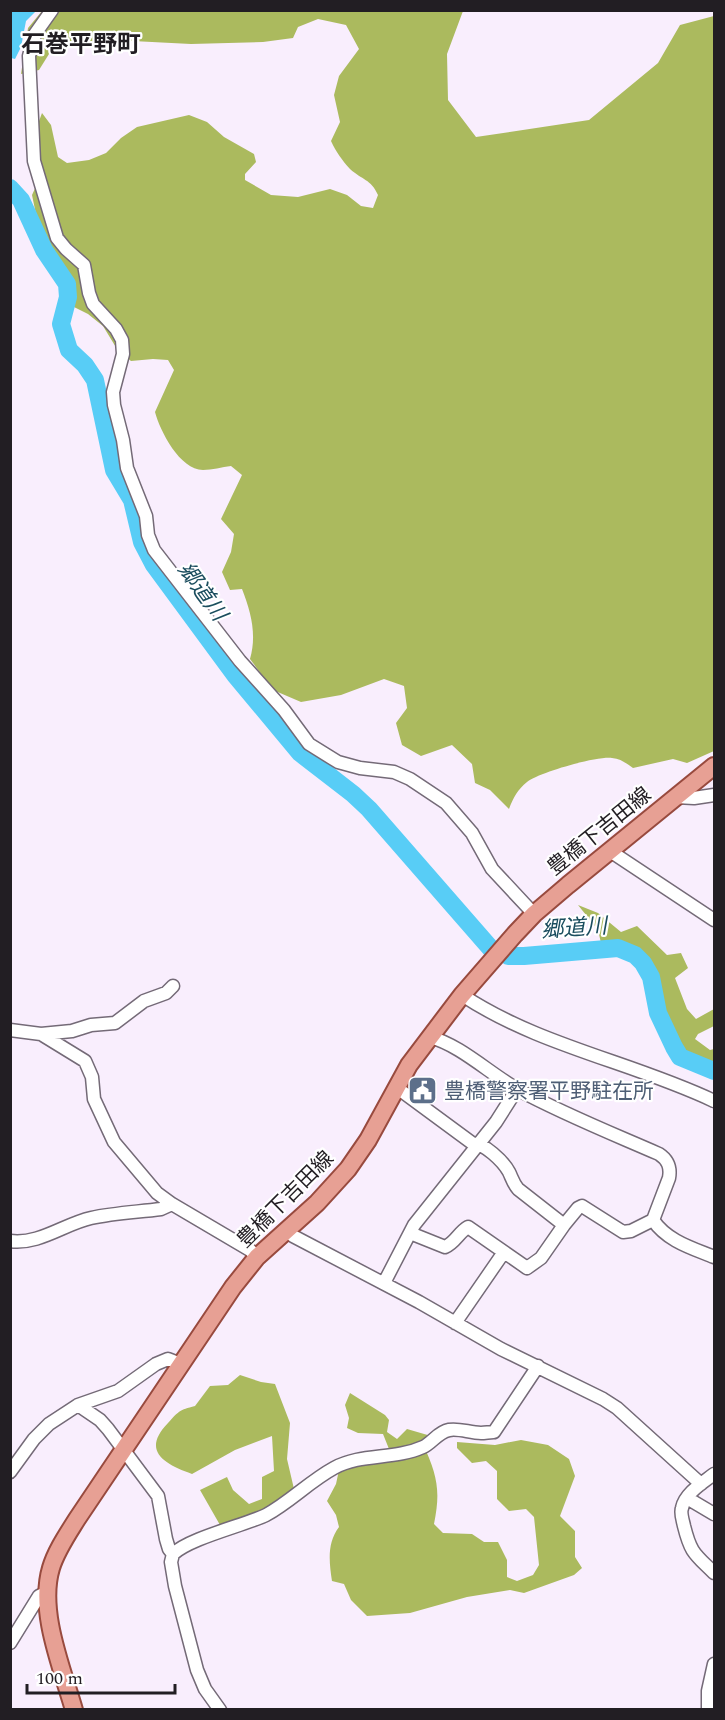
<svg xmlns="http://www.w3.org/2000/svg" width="725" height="1720" font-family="Spectral,'Noto Sans JP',serif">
	<rect width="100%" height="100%" fill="#f9eefd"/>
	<!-- forest -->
	<path fill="#abba5e" d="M 42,11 L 463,11 L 447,54 L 448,100 L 476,137 L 589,120 L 658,63 L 680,25 L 714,16 L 714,751 L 687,763 L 673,759 L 633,768 C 626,763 621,759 612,758 C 597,756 540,772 527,782 C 518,789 513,798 509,809 L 490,790 L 475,783 L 472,764 L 452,745 L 421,756 L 402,745 L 396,723 L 407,708 L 404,686 L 384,679 L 341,695 L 301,702 L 273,690 L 250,659 C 257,635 251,612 242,589 L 230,590 L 222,572 L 231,552 L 234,534 L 221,519 L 242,475 L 231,466 C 222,467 212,470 203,470 C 180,470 160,431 155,412 L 174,370 L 168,360 L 153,359 L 131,361 L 117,349 L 103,326 L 88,314 L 74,307 L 66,276 L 47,247 L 38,224 L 32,195 L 42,173 L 38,124 L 42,113 L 51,125 L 58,157 L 67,163 L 89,160 L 106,153 L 121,138 L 137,127 L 189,115 L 207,122 L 224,137 L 254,154 L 256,162 L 245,174 L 245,180 L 271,195 L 298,197 L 330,189 L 347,195 L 361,206 L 373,208 L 378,195 C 371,179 362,180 350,169 C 342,160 336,152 331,141 L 340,122 L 334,95 L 339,76 L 359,49 L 346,25 L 318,19 L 298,27 L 293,38 L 263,42 L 191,44 L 113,40 L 66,44 L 49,54 L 39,70 L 21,74 L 28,28 Z
		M 578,905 L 598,913 L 621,932 L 637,926 L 667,955 L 681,953 L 688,968 L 675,978 L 687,1009 L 696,1019 L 714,1009 L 714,1026 L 698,1034 L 695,1039 L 710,1050 L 714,1049 L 714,1065 C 687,1061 668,1033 661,1008 C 657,992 657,967 644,956 C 631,946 617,945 601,943 L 598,930 Z
		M 240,1375 L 261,1382 L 275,1384 L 290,1423 L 287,1459 L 294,1489 C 271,1506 250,1521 220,1525 L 200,1490 L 227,1477 L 233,1490 L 249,1504 L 262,1499 L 262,1477 L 274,1471 L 272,1436 L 235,1450 L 192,1474 C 164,1464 141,1451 168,1423 C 179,1411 179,1410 195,1406 L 210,1386 L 228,1385 Z
		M 350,1393 L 385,1415 L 389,1420 L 387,1432 L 397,1439 L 407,1429 L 431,1436 L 423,1444 C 437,1475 441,1490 434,1524 L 443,1533 L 472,1534 L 484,1542 L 498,1542 L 507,1560 L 507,1577 L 517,1581 L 533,1575 L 539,1565 L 534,1517 L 526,1509 L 509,1511 L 497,1499 L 497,1471 L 486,1461 L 472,1463 L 457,1448 L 457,1442 L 495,1445 L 521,1440 L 548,1445 L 569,1459 L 575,1476 L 560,1516 L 575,1531 L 575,1557 L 582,1568 L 574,1575 L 524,1593 L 510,1590 L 467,1597 L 410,1613 L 367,1616 L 351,1600 L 344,1584 L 332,1581 C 329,1561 327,1543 339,1527 L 336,1515 L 327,1501 L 336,1484 L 339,1470 L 359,1463 L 378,1464 L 388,1460 L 389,1449 L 383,1434 L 358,1433 L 347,1428 L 349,1418 L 345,1405 Z"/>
	<!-- water -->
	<path fill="#58cdf6" d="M 10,11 L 36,11 L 26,21 L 21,47 L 15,59 L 11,58 Z"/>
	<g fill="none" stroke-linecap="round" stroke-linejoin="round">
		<!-- river -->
		<path stroke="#58cdf6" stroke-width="18" d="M 10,188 L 21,200 L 44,250 L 67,284 L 68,297 L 61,324 L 69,350 L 85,365 L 95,380 L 114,470 L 132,500 L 142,542 L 154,565 L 235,675 L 300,753 L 353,794 L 369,809 L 492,950
			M 508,956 L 524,956 L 618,948 L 635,955 L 643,963 L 651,977 L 658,1013 L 674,1047 L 680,1057 L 714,1071"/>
		<defs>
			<path id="minor" d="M 52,10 L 35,34 L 29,56 L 34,161 L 57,238 L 66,249 L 84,265 L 89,293 L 93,304 L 116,329 L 122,340 L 123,354 L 113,392 L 114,405 L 123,440 L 127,468 L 146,516 L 148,535 L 154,550 L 240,661 L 284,710 L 309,744 L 338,762 L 360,768 L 394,772 L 410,779 L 446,803 L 472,833 L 492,869 L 534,914
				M 676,797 L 694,798 L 714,795
				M 611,850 L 616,855 L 714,920
				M 462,995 C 539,1046 632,1062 714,1101
				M 10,1030 L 41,1034 L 85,1061 L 92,1077 L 94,1099 L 114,1142 L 157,1193 L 172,1204 L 250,1250 L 257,1257
				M 41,1034 L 72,1031 L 91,1025 L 115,1023 L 144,1001 L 166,993 L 173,986
				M 430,1037 C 460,1045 489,1073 517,1089 C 563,1114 611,1133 659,1154 C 668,1160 671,1167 669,1178 L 653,1220
				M 396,1087 L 472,1143 C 484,1143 503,1161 509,1172 C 512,1178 513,1183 518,1189 L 564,1225 L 578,1208 L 582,1206 L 623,1232 L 631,1231 L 653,1220 C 667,1241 692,1248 714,1257
				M 288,1229 L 293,1236 L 419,1302 L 501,1349 L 603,1399 L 617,1408 L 701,1484
				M 410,1233 L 445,1247 C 455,1243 459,1232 468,1227 L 504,1252
				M 10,1241 C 39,1245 64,1224 91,1218 C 114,1213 138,1212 161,1209 L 172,1204
				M 384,1283 L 414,1225 L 496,1122 L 517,1089
				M 455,1323 L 504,1252 L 527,1268 L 541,1258 L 564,1225
				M 78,1405 L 100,1420 L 108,1429 L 158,1496 L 166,1539 L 169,1549 L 173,1554 L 171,1562 L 175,1586 L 197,1670 L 205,1689 L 220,1710
				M 10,1472 L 34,1439 L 49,1424 L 78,1405 L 118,1391 L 156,1364 L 168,1359 L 181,1364
				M 714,1474 C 704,1482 685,1493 682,1508 C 680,1513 683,1521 684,1526 C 691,1554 695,1554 714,1573
				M 687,1498 L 714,1514
				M 173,1554 C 190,1538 242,1526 266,1515 C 290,1502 310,1481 334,1468 C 361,1453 394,1460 423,1447 C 432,1443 438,1432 449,1430 C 459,1428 470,1433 481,1433 C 485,1433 490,1432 494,1432 L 538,1366
				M 10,1643 L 39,1596 L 45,1593
				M 708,1710 L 708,1691 L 714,1664"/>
			<path id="major" d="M 74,1710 C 62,1668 38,1611 51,1568 C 56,1551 67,1535 77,1519 L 233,1287 L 257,1257 L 317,1203 L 348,1169 L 368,1140 L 409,1065 L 462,995 L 515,934 L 534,914 L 568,885 L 714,766"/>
		</defs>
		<!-- minor casing -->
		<use href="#minor" stroke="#746a77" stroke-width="15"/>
		<!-- major casing -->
		<use href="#major" stroke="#984a3e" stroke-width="20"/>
		<!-- minor -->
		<use href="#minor" stroke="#fff" stroke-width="12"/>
		<!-- major -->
		<use href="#major" stroke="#e7a094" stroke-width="16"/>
	</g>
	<!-- icons -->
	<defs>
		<symbol id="civic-square" viewBox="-11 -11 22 22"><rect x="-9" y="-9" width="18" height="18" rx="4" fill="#5c6f8a" stroke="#fff"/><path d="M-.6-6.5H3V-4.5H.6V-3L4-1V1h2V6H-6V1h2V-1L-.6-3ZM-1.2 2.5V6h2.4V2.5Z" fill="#fff"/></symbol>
	</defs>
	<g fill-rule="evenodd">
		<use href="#civic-square" x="406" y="1074" width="33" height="33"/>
	</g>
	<g text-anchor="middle" stroke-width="4.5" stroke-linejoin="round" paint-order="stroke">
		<!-- street labels -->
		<g font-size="21" fill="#221e23" stroke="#fff">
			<text transform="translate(599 831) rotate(-39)" y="7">豊橋下吉田線</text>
			<text transform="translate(285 1199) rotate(-45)" y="7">豊橋下吉田線</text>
		</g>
		<!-- service labels -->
		<g font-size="21" fill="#4e5e75" stroke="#fff" text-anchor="start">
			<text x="444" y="1098">豊橋警察署平野駐在所</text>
		</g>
		<!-- water labels -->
		<g font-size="22" font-style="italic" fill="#1b4d5e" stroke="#fff">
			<text transform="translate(203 591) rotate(54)" y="8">郷道川</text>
			<text transform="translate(574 927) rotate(-4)" y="8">郷道川</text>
		</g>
		<!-- quarter labels -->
		<g font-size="24" font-weight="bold" fill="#221e23" stroke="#fff">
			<text x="81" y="52">石巻平野町</text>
		</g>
	</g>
	<!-- border -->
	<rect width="725" height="1720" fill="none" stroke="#221e23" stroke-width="24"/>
	<!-- scale -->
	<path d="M27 1684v9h148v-9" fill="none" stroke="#221e23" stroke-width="3"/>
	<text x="36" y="1684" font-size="18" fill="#221e23" stroke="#ffffff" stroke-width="4.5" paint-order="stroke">100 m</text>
</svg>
